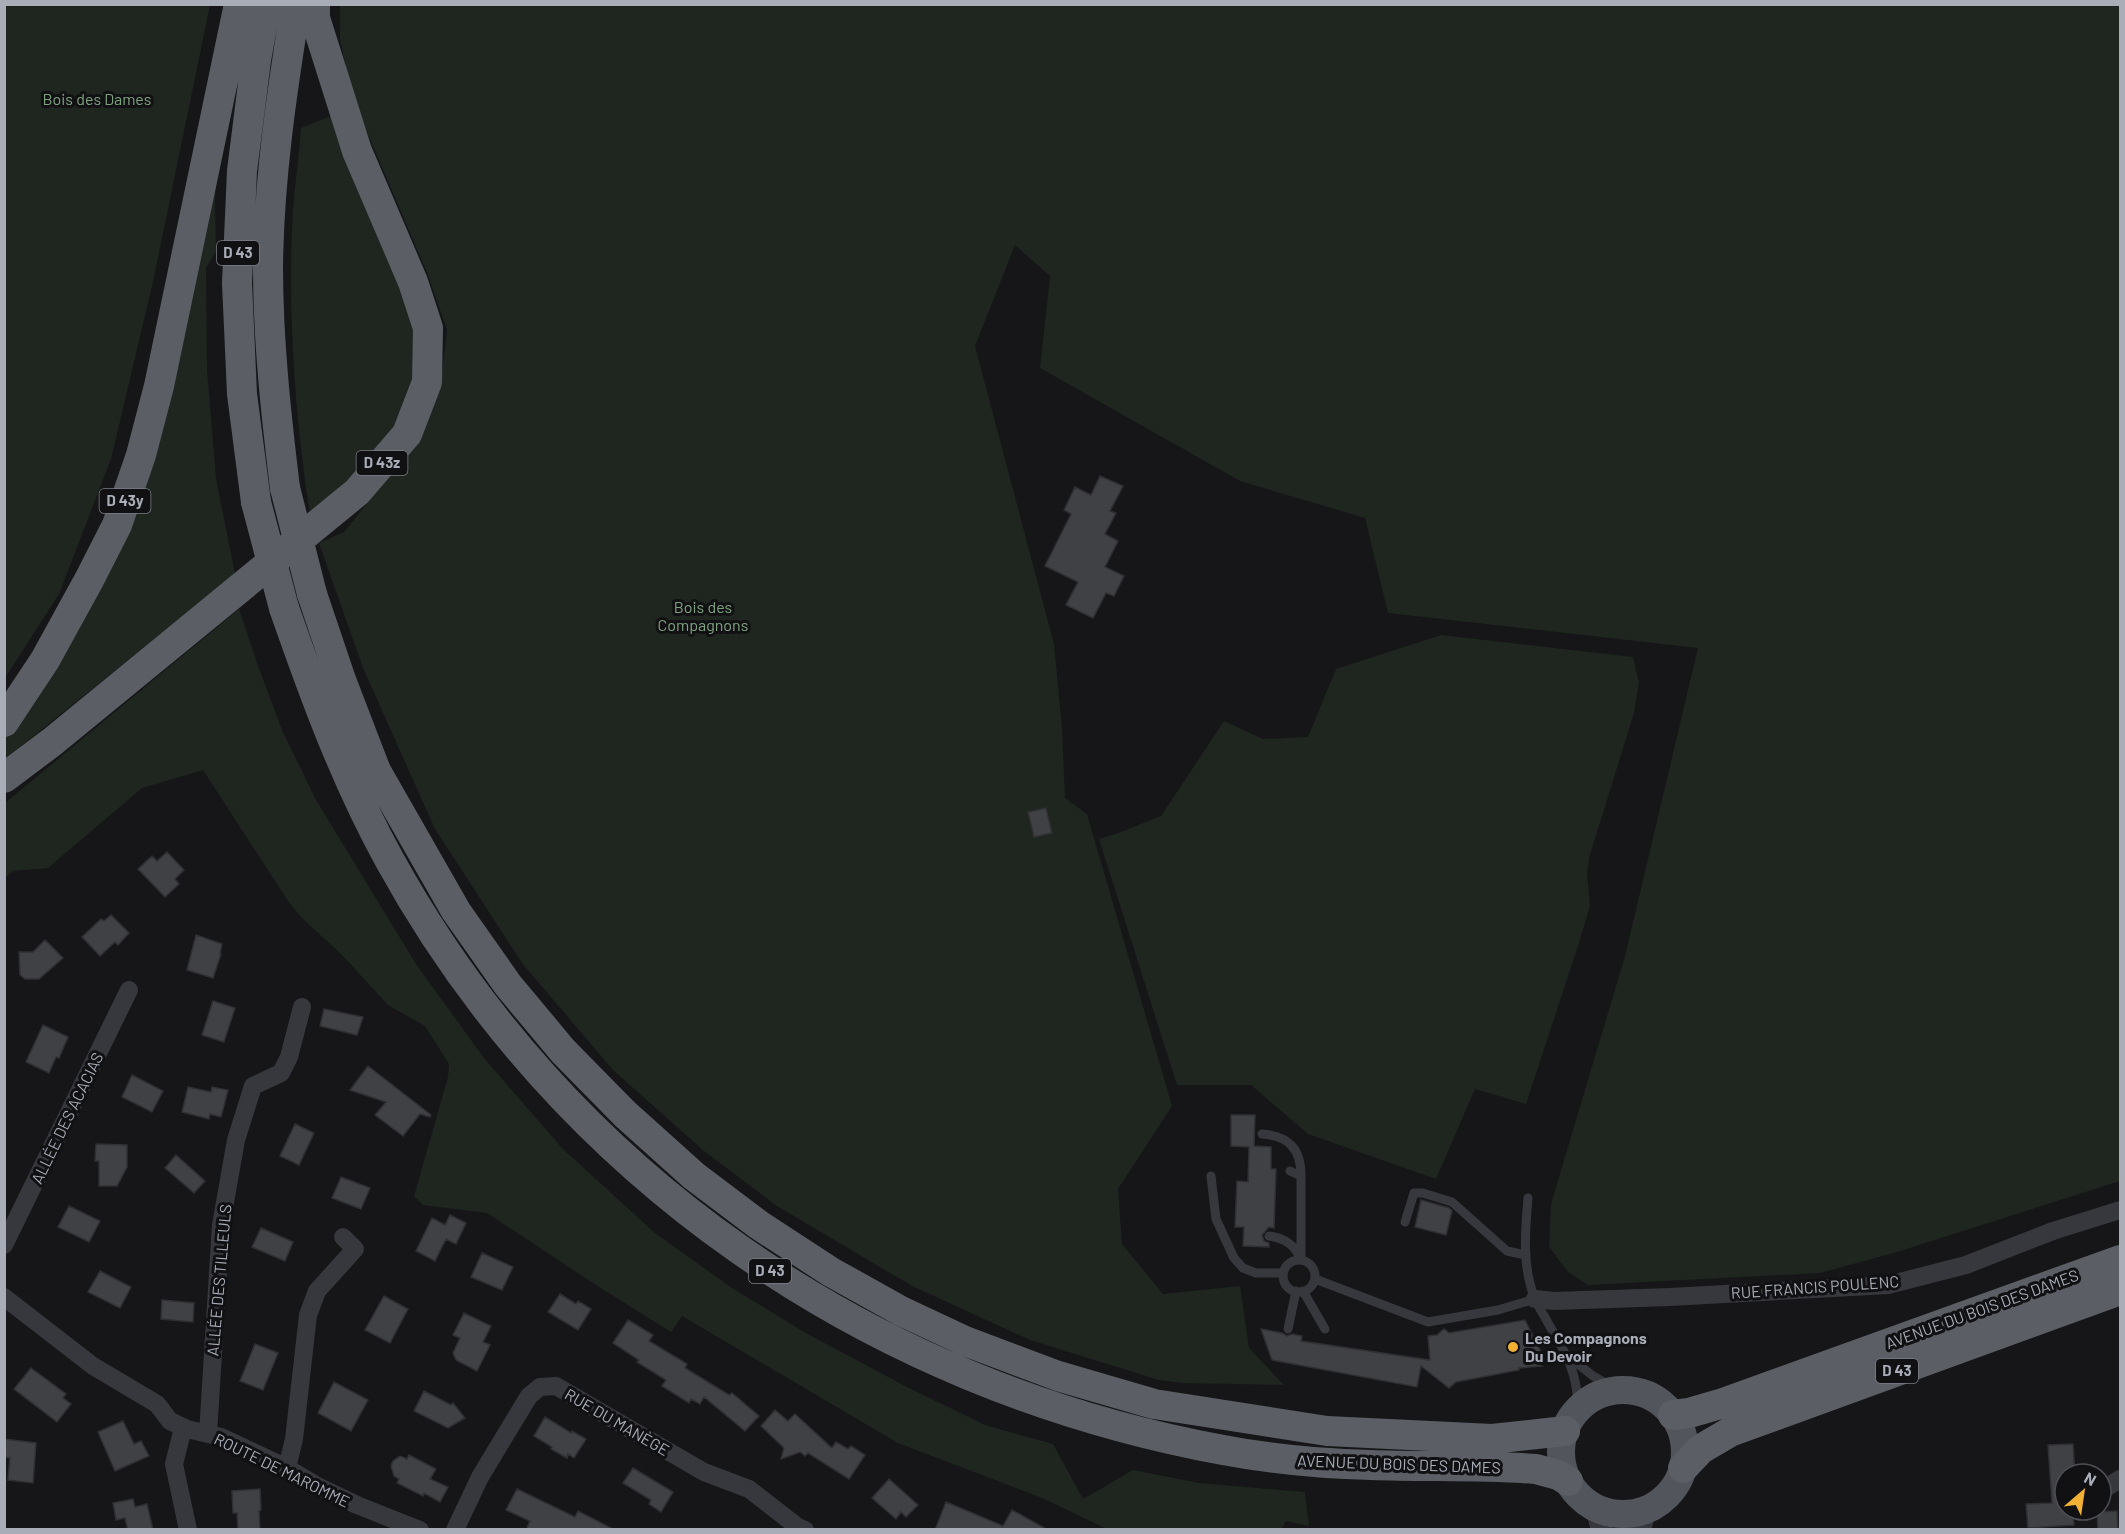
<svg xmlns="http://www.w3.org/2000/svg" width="2125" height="1534" font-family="Barlow,sans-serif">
	<rect width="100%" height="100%" fill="#161618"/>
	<!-- green -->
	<path fill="#1e261f" d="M 5,4 L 210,5 L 153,282 L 111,459 L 59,594 L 5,678 Z
		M 340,5 L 2120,5 L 2120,1181 L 1897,1252 L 1820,1273 L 1588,1285 L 1568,1272 L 1549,1247 L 1551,1204 L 1625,956 L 1698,648 L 1388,613 L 1365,518 L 1240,481 L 1040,368 L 1050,276 L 1015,245 L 975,346 L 1054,644 L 1062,728 L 1065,798 L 1087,814 L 1172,1106 L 1118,1189 L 1122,1244 L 1163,1294 L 1240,1286 L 1249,1348 L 1284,1385 L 1183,1383 L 1159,1380 L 1030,1340 L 912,1286 L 777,1206 L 704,1151 L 613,1070 L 522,963 L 435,829 L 363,668 L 319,543 L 344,532 L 419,439 L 440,390 L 447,330 L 428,275 L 353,99 L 340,39 Z
		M 331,116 L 410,308 L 418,337 L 416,372 L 394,433 L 311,520 C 295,422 287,310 293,210 C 295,183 299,156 301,128 Z
		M 219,151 L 215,200 L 216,251 L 206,268 L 207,369 L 216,479 L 235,574 L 5,759 L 5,733 L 90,595 Z
		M 239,609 L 257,663 L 282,730 L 316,800 L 416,964 L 484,1058 L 563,1149 L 655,1233 L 732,1288 L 804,1332 L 907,1387 L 985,1425 L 1053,1444 L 1083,1499 L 1133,1470 L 1199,1483 L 1305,1492 L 1309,1526 L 1286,1521 L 1281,1530 L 1107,1529 L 1042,1498 L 898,1443 L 682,1316 L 671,1332 L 596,1285 L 487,1213 L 423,1205 L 414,1196 L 448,1077 L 449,1064 L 425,1026 L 388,1005 L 341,954 L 304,920 L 290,904 L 203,770 L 142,788 L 48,868 L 13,871 L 5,878 L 5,803 Z
		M 1441,635 L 1633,657 L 1639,682 L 1634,713 L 1589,858 L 1587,874 L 1590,906 L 1579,943 L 1526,1104 L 1475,1089 L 1436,1179 L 1308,1134 L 1251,1085 L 1177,1085 L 1099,839 L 1121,832 L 1161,816 L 1224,721 L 1263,739 L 1308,737 L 1336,669 Z"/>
	<!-- building -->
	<path fill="#404145" stroke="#303034" stroke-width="1.5" d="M 1100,476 L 1123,486 L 1110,511 L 1116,513 L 1105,534 L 1118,541 L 1105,567 L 1124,576 L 1114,596 L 1106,593 L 1093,618 L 1066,605 L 1078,582 L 1045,566 L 1071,514 L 1064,510 L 1075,487 L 1091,495 Z
		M 1046,808 L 1052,833 L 1034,837 L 1028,812 Z
		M 167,852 L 184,870 L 175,879 L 179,884 L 165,897 L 138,869 L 152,856 L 157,861 Z
		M 111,915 L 129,933 L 118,945 L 115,942 L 100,956 L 82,937 L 101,919 L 104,921 Z
		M 196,935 L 222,944 L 220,954 L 221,954 L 213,978 L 187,970 Z
		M 45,940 L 63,958 L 39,979 L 25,979 L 20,975 L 19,952 L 33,952 Z
		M 213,1001 L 235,1008 L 224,1042 L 202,1035 Z
		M 324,1009 L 363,1017 L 357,1035 L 320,1026 Z
		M 43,1025 L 68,1037 L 59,1058 L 56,1057 L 49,1073 L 26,1062 Z
		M 368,1066 L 431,1115 L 430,1117 L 420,1114 L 403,1136 L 375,1115 L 386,1102 L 350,1090 Z
		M 132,1075 L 163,1091 L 152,1112 L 122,1097 Z
		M 188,1087 L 211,1092 L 212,1087 L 228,1090 L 221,1117 L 210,1114 L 209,1119 L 182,1112 Z
		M 1231,1115 L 1255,1115 L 1254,1146 L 1271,1147 L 1271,1169 L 1276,1169 L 1274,1228 L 1269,1227 L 1262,1235 L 1264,1241 L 1269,1243 L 1269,1247 L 1243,1246 L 1244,1227 L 1235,1227 L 1237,1181 L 1248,1182 L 1249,1147 L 1231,1146 Z
		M 295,1124 L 314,1133 L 299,1165 L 280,1156 Z
		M 96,1144 L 127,1145 L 127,1167 L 117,1186 L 99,1186 L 99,1161 L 95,1161 Z
		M 176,1155 L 205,1181 L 194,1193 L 165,1168 Z
		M 341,1177 L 370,1188 L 361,1209 L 332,1198 Z
		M 1421,1200 L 1449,1208 L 1452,1211 L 1446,1235 L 1415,1227 Z
		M 69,1206 L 100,1221 L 89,1242 L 58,1227 Z
		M 450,1215 L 466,1223 L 456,1244 L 446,1239 L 435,1261 L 416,1251 L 432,1218 L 445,1225 Z
		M 261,1228 L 293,1242 L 285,1261 L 252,1247 Z
		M 482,1253 L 513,1267 L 502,1290 L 471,1277 Z
		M 100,1271 L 131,1287 L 120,1308 L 88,1292 Z
		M 560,1294 L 576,1304 L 578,1301 L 591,1309 L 578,1330 L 548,1312 Z
		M 384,1296 L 408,1309 L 390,1343 L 365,1330 Z
		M 162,1300 L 194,1303 L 193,1322 L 161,1319 Z
		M 464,1313 L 491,1326 L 483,1342 L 490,1345 L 477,1371 L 456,1360 L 453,1353 L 460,1338 L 453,1335 Z
		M 628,1320 L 653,1335 L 649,1341 L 687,1364 L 685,1368 L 729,1395 L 732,1393 L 759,1416 L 745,1431 L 704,1397 L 700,1404 L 691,1399 L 689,1403 L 662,1386 L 666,1380 L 637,1362 L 639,1360 L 613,1343 Z
		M 1525,1320 L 1544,1358 L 1542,1359 L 1544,1363 L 1540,1364 L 1542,1366 L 1519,1368 L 1519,1370 L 1456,1382 L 1449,1388 L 1421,1366 L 1417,1387 L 1272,1360 L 1261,1329 L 1282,1333 L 1287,1336 L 1292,1334 L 1302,1336 L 1301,1341 L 1430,1360 L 1428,1336 L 1437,1335 L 1444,1329 L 1449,1333 Z
		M 255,1344 L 278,1353 L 263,1390 L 240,1381 Z
		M 31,1368 L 66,1394 L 63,1398 L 71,1404 L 57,1422 L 14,1389 Z
		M 334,1382 L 368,1400 L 351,1431 L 318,1413 Z
		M 424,1391 L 451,1405 L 453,1403 L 465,1418 L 448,1428 L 414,1411 Z
		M 775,1410 L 788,1421 L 795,1414 L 832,1448 L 836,1442 L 848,1449 L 851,1446 L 865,1455 L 849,1479 L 808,1453 L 805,1456 L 800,1452 L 781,1459 L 784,1448 L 761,1426 Z
		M 545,1417 L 571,1433 L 572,1431 L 586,1439 L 574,1458 L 568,1454 L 567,1458 L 551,1449 L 552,1447 L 534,1436 Z
		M 123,1421 L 134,1444 L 141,1441 L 149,1456 L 115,1471 L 98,1432 Z
		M 4,1439 L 36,1443 L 33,1483 L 8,1480 L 10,1458 L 4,1457 Z
		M 2073,1444 L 2075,1474 L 2065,1474 L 2065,1510 L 2072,1510 L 2074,1525 L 2028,1528 L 2026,1504 L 2052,1503 L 2048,1445 Z
		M 409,1455 L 436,1469 L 430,1479 L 448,1487 L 440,1502 L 424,1493 L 423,1496 L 397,1483 L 399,1479 L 394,1476 L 391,1466 L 393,1461 L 400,1456 L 407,1459 Z
		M 633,1468 L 673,1492 L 661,1512 L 649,1504 L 651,1500 L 623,1483 Z
		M 889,1479 L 918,1505 L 906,1517 L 901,1512 L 896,1519 L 872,1498 Z
		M 260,1489 L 261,1510 L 259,1511 L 260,1530 L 238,1530 L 237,1513 L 233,1513 L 232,1491 Z
		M 517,1489 L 575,1517 L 578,1511 L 615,1530 L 526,1530 L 530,1521 L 506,1510 Z
		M 133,1499 L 135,1507 L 147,1504 L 153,1530 L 128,1530 L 125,1518 L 116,1520 L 113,1503 Z
		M 946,1502 L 1003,1526 L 1012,1510 L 1048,1530 L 935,1530 Z
		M 2117,1511 L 2118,1530 L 2098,1530 L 2097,1512 Z"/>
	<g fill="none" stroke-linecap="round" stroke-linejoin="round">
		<!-- service -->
		<path stroke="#37383d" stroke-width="9" d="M 1262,1134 C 1289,1136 1301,1149 1301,1176
			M 1290,1171 L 1301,1176 L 1301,1260
			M 1211,1176 L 1216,1219 L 1234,1258 L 1243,1268 L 1256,1273 L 1283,1273
			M 1528,1198 C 1525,1232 1522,1267 1535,1299 C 1538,1307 1544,1315 1548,1323 C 1566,1353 1578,1373 1578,1409
			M 1405,1222 L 1414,1193 L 1423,1193 L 1452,1202 L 1507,1251 L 1526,1255
			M 1269,1236 C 1284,1238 1294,1244 1300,1258
			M1283 1276a16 16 0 1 1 32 0a16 16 0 1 1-32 0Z
			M 1315,1279 L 1428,1322 L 1498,1310 L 1535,1299
			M 1303,1291 L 1325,1329
			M 1288,1329 L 1296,1291
			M 1568,1356 L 1593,1376 L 1618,1390"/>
		<!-- minor -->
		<path stroke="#37383d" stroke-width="18" d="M 4,1245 L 129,990
			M 4,1297 L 93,1366 L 157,1404 L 170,1421 L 187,1429 L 221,1437 L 287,1468 L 319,1487 L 357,1505 L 420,1530
			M 1535,1299 L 1554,1301 L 1670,1297 L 1888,1285 L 1966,1265 L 2053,1231 L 2120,1210
			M 183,1428 L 174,1464 L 188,1530
			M 208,1434 L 221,1225 L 236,1140 L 253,1086 L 281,1073 L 289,1057 L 302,1007
			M 287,1468 L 294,1439 L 308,1315 L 317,1291 L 355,1249 L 343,1237
			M 2104,1489 L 2120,1479
			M 455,1530 L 480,1477 L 529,1396 L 540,1387 L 556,1386 L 704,1472 L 749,1489 L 798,1527 L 805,1530"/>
		<!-- tertiary -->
		<path stroke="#37383d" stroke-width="22" d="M 1596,1507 L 1602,1530
			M 1640,1530 L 1645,1510"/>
		<!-- primary -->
		<path stroke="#53555c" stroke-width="28" d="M1561 1452a62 62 0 1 1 124 0a62 62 0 1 1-124 0Z"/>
		<!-- trunk -->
		<path stroke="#5b5e65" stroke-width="30" d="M 285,488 C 276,414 268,341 268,266 C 269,178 282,91 296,4
			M 256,502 L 242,394 L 237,283 L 242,171 L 256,60 L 266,4
			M 312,594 L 341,680 L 376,771 L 456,911 L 508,985 L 563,1051 L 625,1114 L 694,1176 L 759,1225 L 831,1272 L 901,1311 L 965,1341 L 1058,1376 L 1154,1404 L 1327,1431 L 1492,1439 L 1565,1431
			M 284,608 C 314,694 345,779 389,859 C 563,1176 870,1385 1223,1450 C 1271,1459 1321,1464 1371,1465 C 1426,1467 1481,1465 1536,1469 L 1558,1475 L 1568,1481
			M 4,722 L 45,660 L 89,580 L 117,525 L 141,455 L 159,386 L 239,4
			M 4,778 L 52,742 L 357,492 L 407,434 L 427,382 L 428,328 L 413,282 L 357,151 L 315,18 L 315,4
			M 1673,1415 L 1689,1413 L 1720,1404 L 2120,1260
			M 1683,1468 L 1701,1449 L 1730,1432 L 2120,1290"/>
		<!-- trunk-bridge -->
		<path stroke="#5b5e65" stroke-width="30" d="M 285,488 L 312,594
			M 256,502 L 284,608"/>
	</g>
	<!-- markers -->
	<circle fill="#f2b134" stroke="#111113" stroke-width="2" cx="1513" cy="1347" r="6"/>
	<g text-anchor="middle" stroke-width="6" stroke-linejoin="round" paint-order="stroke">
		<!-- shield labels -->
		<g fill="#111113" stroke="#7b7e86" stroke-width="1.5">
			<rect x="217" y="241" width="42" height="24" rx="4.5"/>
			<rect x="356.5" y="451" width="51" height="24" rx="4.5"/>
			<rect x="99.5" y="489" width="51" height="24" rx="4.5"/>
			<rect x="749" y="1259" width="42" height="24" rx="4.5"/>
			<rect x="1876" y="1359" width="42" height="24" rx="4.5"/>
		</g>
		<g font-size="15" font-weight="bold" fill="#a8adb8">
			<text x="238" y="258">D 43</text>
			<text x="382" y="468">D 43z</text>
			<text x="125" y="506">D 43y</text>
			<text x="770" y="1276">D 43</text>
			<text x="1897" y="1376">D 43</text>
		</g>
		<!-- park labels -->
		<g font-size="16" fill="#7fa381" stroke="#111113">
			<text x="97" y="105">Bois des Dames</text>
			<text x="703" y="613">Bois des<tspan x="703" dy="18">Compagnons</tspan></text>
		</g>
		<!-- street labels -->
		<g font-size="16" fill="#a8adb8" stroke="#111113">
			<text transform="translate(67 1118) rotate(-64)" y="6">ALLÉE DES ACACIAS</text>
			<text transform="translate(219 1280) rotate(-85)" y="6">ALLÉE DES TILLEULS</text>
			<text transform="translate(1815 1287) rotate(-4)" y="6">RUE FRANCIS POULENC</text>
			<text transform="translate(1982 1309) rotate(-20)" y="6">AVENUE DU BOIS DES DAMES</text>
			<text transform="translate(617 1422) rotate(30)" y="6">RUE DU MANÈGE</text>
			<text transform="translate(1399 1464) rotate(2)" y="6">AVENUE DU BOIS DES DAMES</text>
			<text transform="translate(282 1470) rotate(26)" y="6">ROUTE DE MAROMME</text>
		</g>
		<!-- poi labels -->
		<g font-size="16" font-weight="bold" fill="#a8adb8" stroke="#111113" text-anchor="start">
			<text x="1525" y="1344">Les Compagnons<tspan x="1525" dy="18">Du Devoir</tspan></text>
		</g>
	</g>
	<!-- border -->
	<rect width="2125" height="1534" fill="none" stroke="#a8adb8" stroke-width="12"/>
	<!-- north arrow -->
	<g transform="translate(2083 1492) rotate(29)"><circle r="28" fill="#111113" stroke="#4d4f55" stroke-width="1.5"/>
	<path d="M0-4.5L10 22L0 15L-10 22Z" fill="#f2b134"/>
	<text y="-9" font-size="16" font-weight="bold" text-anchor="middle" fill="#a8adb8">N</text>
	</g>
</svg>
